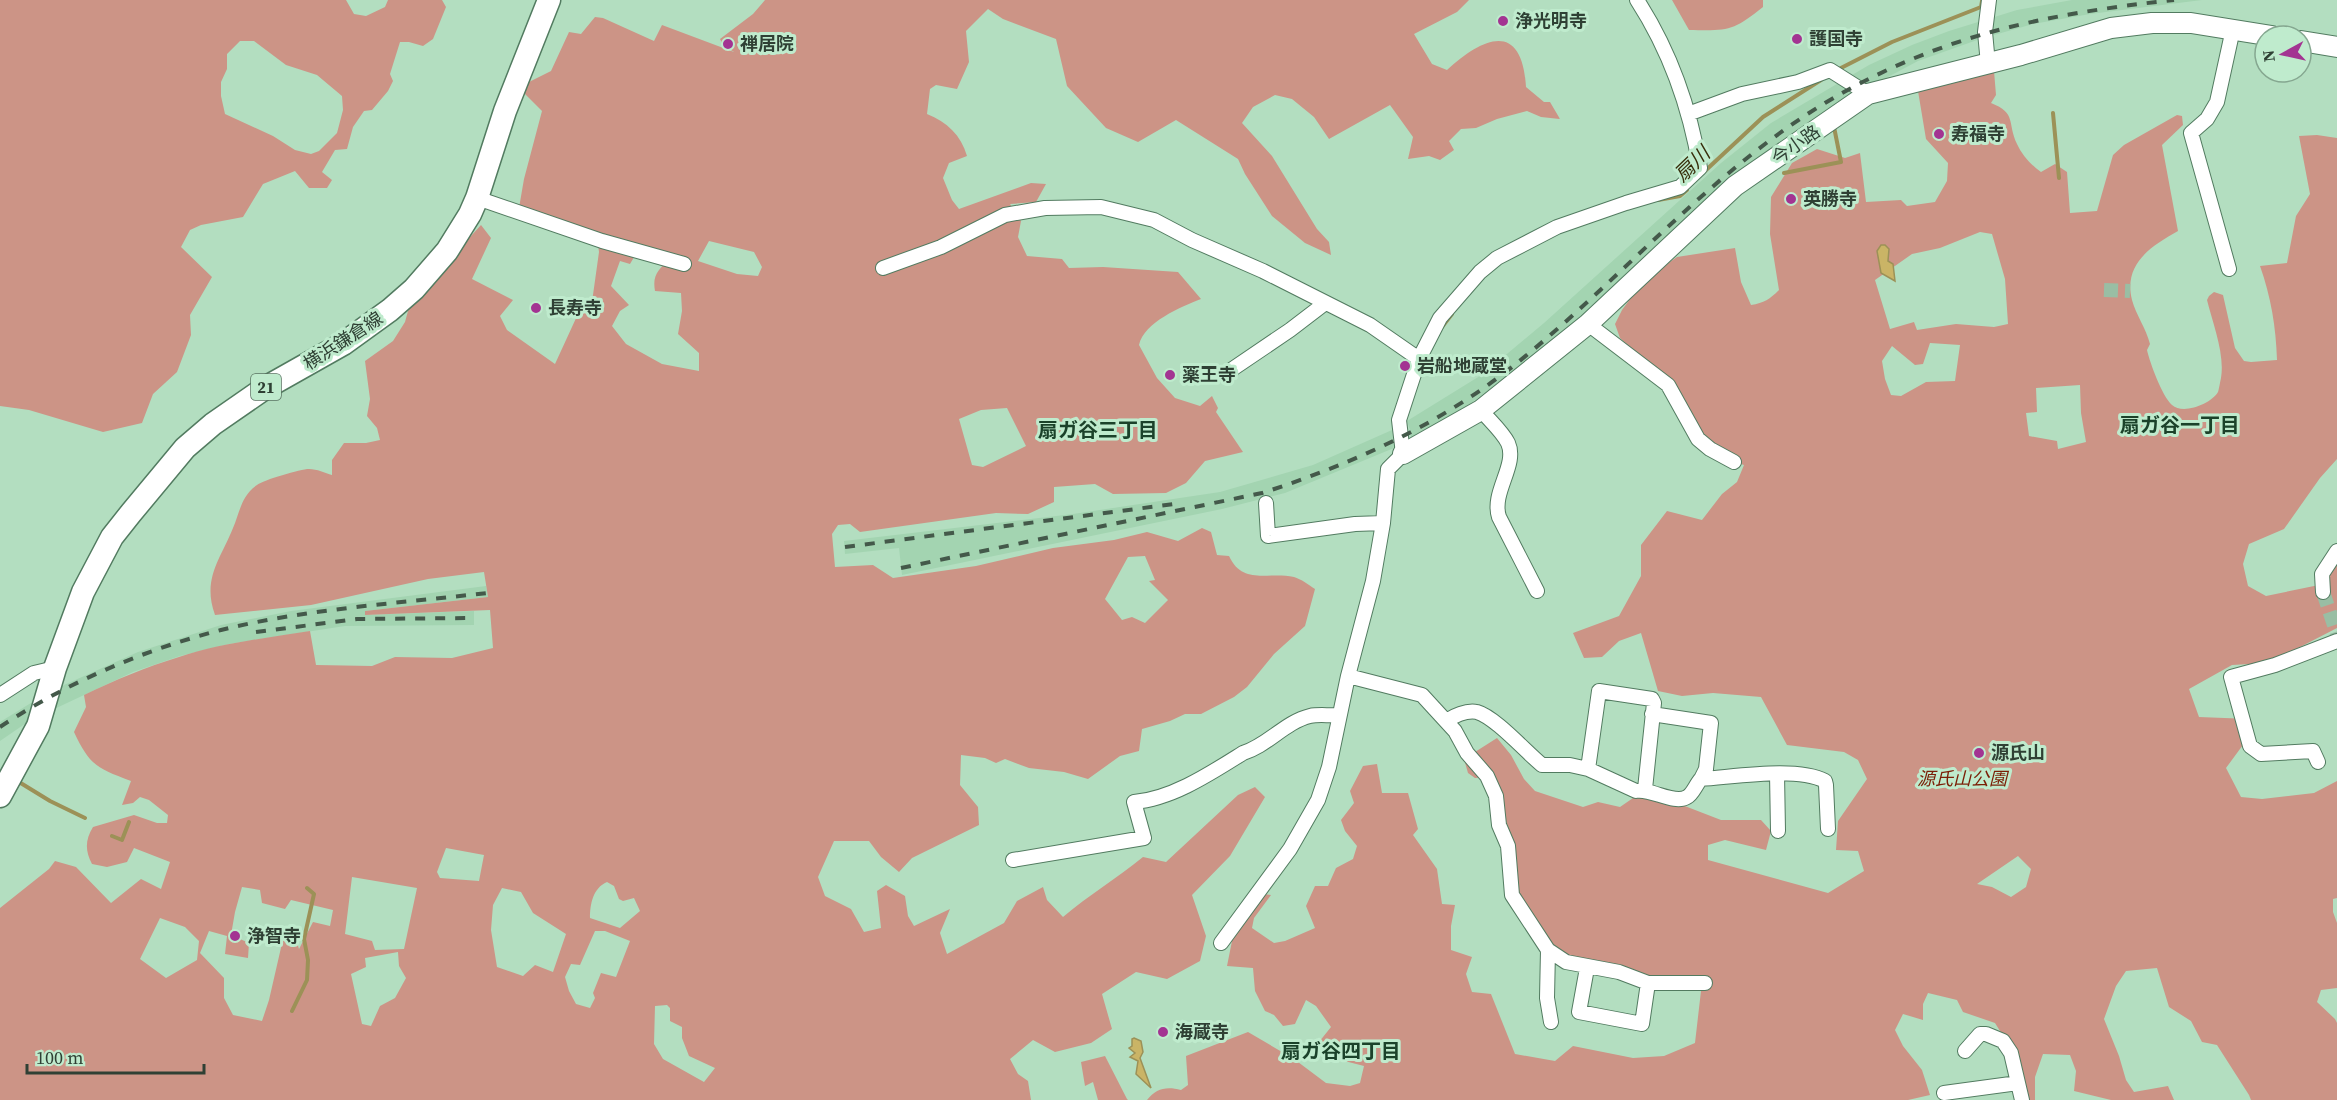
<svg xmlns="http://www.w3.org/2000/svg" width="2337" height="1100" font-family="'Source Serif 4','Noto Sans JP',serif">
	<rect width="100%" height="100%" fill="#b3dec0"/>
	<!-- built -->
	<path fill="#a3d4b1" d="M 2072,0 L 2202,0 L 2090,14 L 2033,24 L 1980,39 L 1918,61 L 1871,86 L 1801,128 L 1738,174 L 1598,303 L 1527,362 L 1463,409 L 1411,441 L 1411,433 L 1407,421 L 1483,374 L 1544,323 L 1721,163 L 1771,123 L 1869,65 L 1912,45 L 1949,31 L 2017,10 Z
		M 1392,430 L 1394,448 L 1285,493 L 1222,509 L 902,575 L 899,548 L 845,554 L 844,541 L 1073,514 L 1220,492 L 1313,465 Z
		M 486,586 L 488,597 L 365,611 L 366,615 L 474,611 L 474,625 L 345,626 L 229,644 L 180,656 L 133,672 L 50,711 L 56,690 L 64,685 L 138,652 L 221,625 L 291,611 Z
		M 39,698 L 32,719 L 0,741 L 0,722 Z"/>
	<!-- green -->
	<path fill="#cc9486" fill-rule="evenodd" d="M 0,0 L 346,0 L 354,14 L 366,16 L 385,7 L 388,0 L 442,0 L 446,7 L 433,39 L 423,46 L 409,42 L 400,42 L 390,74 L 393,81 L 388,91 L 372,110 L 364,111 L 353,127 L 347,149 L 335,150 L 322,172 L 332,180 L 327,188 L 309,188 L 295,171 L 263,184 L 243,217 L 201,225 L 190,230 L 181,247 L 212,277 L 190,315 L 191,335 L 177,372 L 153,394 L 142,423 L 103,432 L 29,410 L 0,406 ZM 240,41 L 254,41 L 286,65 L 317,75 L 342,96 L 343,110 L 337,133 L 319,151 L 311,154 L 295,150 L 273,136 L 225,114 L 221,96 L 221,82 L 227,69 L 227,54 Z
		M 765,0 L 1469,0 L 1457,12 L 1414,34 L 1432,64 L 1447,70 C 1483,37 1522,20 1526,87 L 1544,102 L 1550,102 L 1560,119 L 1541,117 L 1527,111 L 1497,119 L 1476,128 L 1461,129 L 1449,141 L 1454,150 L 1440,160 L 1429,156 L 1408,159 L 1413,137 L 1390,105 L 1329,139 L 1314,117 L 1292,99 L 1275,95 L 1253,107 L 1242,123 L 1272,156 L 1317,229 L 1329,242 L 1331,255 L 1305,243 L 1272,216 L 1245,174 L 1238,159 L 1176,120 L 1138,142 L 1106,128 L 1067,86 L 1056,39 L 1003,19 L 988,9 L 966,31 L 969,62 L 957,89 L 936,85 L 930,89 L 927,114 C 947,122 961,135 967,156 L 949,163 L 943,178 L 952,200 L 959,209 L 1031,183 L 1046,184 L 1036,202 L 1010,204 L 1021,221 L 1018,237 L 1027,256 L 1062,259 L 1069,268 L 1103,267 L 1178,272 L 1201,299 C 1181,307 1144,322 1139,345 L 1157,378 L 1175,398 L 1200,406 L 1212,396 L 1218,408 L 1216,412 L 1243,452 L 1205,461 L 1186,483 L 1166,493 L 1113,494 L 1095,484 L 1054,487 L 1054,502 L 1028,514 L 996,513 L 860,532 L 850,524 L 838,525 L 832,534 L 835,567 L 873,565 L 893,578 L 976,566 L 1053,548 L 1114,540 L 1147,532 L 1178,541 L 1202,528 L 1211,532 L 1217,555 L 1229,556 C 1243,586 1268,571 1294,577 C 1301,579 1309,585 1315,589 L 1305,626 L 1274,654 L 1247,687 L 1234,697 L 1201,714 L 1185,714 L 1170,721 L 1142,729 L 1139,751 L 1120,756 L 1088,779 L 1064,772 L 1029,768 L 1005,759 L 996,763 L 985,758 L 961,755 L 960,785 L 978,807 L 979,825 L 912,858 L 899,872 L 881,857 L 869,841 L 834,841 L 818,877 L 825,896 L 851,909 L 864,932 L 881,928 L 877,891 L 886,885 L 905,896 L 908,916 L 914,926 L 950,909 L 940,933 L 947,954 L 1004,923 L 1017,901 L 1043,887 L 1047,900 L 1063,917 C 1089,895 1117,878 1143,857 L 1166,862 L 1238,795 L 1255,787 L 1265,797 L 1230,856 L 1192,895 L 1206,936 L 1200,961 L 1167,979 L 1136,972 L 1102,994 L 1112,1029 L 1091,1043 L 1055,1052 L 1033,1040 L 1010,1059 L 1018,1074 L 1028,1081 L 1031,1100 L 0,1100 L 0,908 L 49,869 L 55,861 L 76,867 L 111,903 L 141,879 L 161,889 L 170,862 L 134,848 L 127,862 L 107,867 L 92,864 C 85,851 85,840 93,827 L 134,815 L 157,823 L 167,823 L 168,815 L 149,800 L 140,797 L 133,803 L 122,805 L 131,781 C 97,768 90,766 74,732 L 86,707 L 84,695 C 115,680 146,667 179,657 C 221,643 266,638 310,631 L 316,665 L 372,666 L 395,657 L 452,658 L 493,648 L 490,610 L 365,615 L 365,611 L 488,597 L 484,572 L 428,579 L 311,605 L 215,615 C 202,579 220,560 233,528 C 240,512 241,496 257,485 C 263,480 301,469 309,469 C 317,469 325,473 332,475 L 332,460 L 344,443 L 366,443 L 380,440 L 377,428 L 367,416 L 370,399 L 365,361 L 393,341 L 405,322 L 408,311 L 431,280 L 481,225 L 491,238 L 472,279 L 513,300 L 500,316 L 507,330 L 555,364 L 583,303 L 589,307 L 592,302 L 599,252 L 597,237 L 519,208 L 524,179 L 542,111 L 524,93 L 527,83 L 551,71 L 569,32 L 581,34 L 595,17 L 603,18 L 654,41 L 662,25 L 734,52 L 723,45 L 720,39 L 753,14 ZM 709,241 L 754,252 L 762,267 L 758,276 L 737,274 L 698,261 ZM 640,247 L 671,259 C 659,268 652,275 655,291 L 681,293 L 682,311 L 678,334 L 699,353 L 699,371 L 662,364 L 626,344 L 612,326 L 620,311 L 629,305 L 611,286 L 620,261 L 630,264 ZM 1007,408 L 1026,446 L 983,467 L 972,465 L 959,419 L 981,410 ZM 1145,556 L 1155,580 L 1149,581 L 1168,600 L 1145,623 L 1132,617 L 1122,620 L 1105,599 L 1128,557 ZM 446,848 L 484,855 L 479,881 L 440,878 L 437,872 ZM 352,877 L 417,888 L 404,949 L 375,950 L 372,941 L 345,934 ZM 607,882 L 614,886 L 619,899 L 623,901 L 634,898 L 640,911 L 620,928 L 590,918 C 590,904 593,888 607,882 ZM 242,887 L 260,890 L 262,903 L 285,909 L 291,900 L 333,910 L 330,926 L 313,922 L 299,949 L 296,939 L 283,939 L 269,1000 L 262,1021 L 233,1015 L 224,998 L 224,978 L 200,953 L 209,931 L 227,936 L 225,954 L 248,958 L 249,943 L 231,935 L 235,912 ZM 502,888 L 521,892 L 533,913 L 566,934 L 553,972 L 535,965 L 523,976 L 497,967 L 491,930 L 493,905 ZM 160,918 L 185,927 L 199,941 L 197,960 L 166,978 L 140,959 ZM 595,931 L 605,931 L 630,941 L 616,977 L 601,973 L 593,993 L 595,998 L 590,1008 L 576,1004 L 569,991 L 565,977 L 571,964 L 580,965 ZM 398,952 L 399,966 L 406,978 L 395,998 L 380,1006 L 371,1026 L 362,1024 L 351,974 L 366,967 L 365,958 ZM 667,1005 L 670,1008 L 670,1021 L 682,1027 L 682,1038 L 689,1056 L 715,1068 L 704,1082 L 663,1059 L 654,1044 L 655,1006 Z
		M 1672,0 L 1763,0 L 1763,7 C 1733,31 1728,31 1689,30 Z
		M 1994,71 L 1996,95 L 1991,103 C 2017,113 2007,123 2017,144 C 2022,155 2031,165 2041,172 L 2055,164 L 2067,172 L 2070,213 L 2097,211 L 2113,155 L 2124,145 L 2177,115 L 2182,116 L 2183,125 L 2162,145 L 2178,231 C 2151,246 2123,264 2132,300 C 2136,315 2146,328 2150,344 L 2147,350 C 2150,363 2162,396 2172,405 C 2183,415 2211,404 2218,392 C 2219,389 2220,382 2221,378 C 2225,354 2213,324 2207,300 L 2209,296 L 2214,292 L 2223,295 L 2235,348 L 2244,361 L 2251,362 L 2277,360 C 2276,327 2271,297 2260,266 L 2287,263 L 2296,216 L 2310,194 L 2299,136 L 2317,135 L 2337,138 L 2337,459 L 2320,478 L 2284,529 L 2249,544 L 2243,564 L 2248,586 L 2266,596 L 2319,585 L 2337,563 L 2337,628 L 2269,663 L 2232,665 L 2189,689 L 2199,717 L 2250,719 L 2251,734 L 2226,768 L 2241,797 L 2262,799 L 2314,793 L 2337,781 L 2337,898 L 2333,899 L 2333,912 L 2337,923 L 2337,988 L 2321,990 L 2317,1002 L 2335,1019 L 2337,1023 L 2337,1100 L 2251,1100 L 2249,1095 L 2217,1045 L 2202,1042 L 2191,1021 L 2169,1007 L 2157,968 L 2126,971 L 2116,986 L 2104,1019 L 2119,1056 L 2126,1080 L 2134,1092 L 2168,1086 L 2174,1100 L 2111,1100 L 2074,1091 L 2076,1071 L 2070,1055 L 2043,1054 L 2035,1077 L 2035,1100 L 2029,1100 L 2020,1069 L 2017,1050 L 2000,1031 L 1995,1023 L 1963,1012 L 1957,1000 L 1928,993 L 1923,1004 L 1923,1020 L 1903,1014 L 1895,1030 L 1903,1046 L 1922,1070 L 1930,1095 L 1908,1100 L 1147,1100 C 1156,1088 1167,1086 1181,1090 L 1188,1085 L 1186,1056 L 1248,1032 L 1294,1059 L 1326,1083 L 1350,1086 L 1360,1083 L 1364,1066 L 1329,1057 L 1319,1042 L 1331,1027 L 1316,1006 L 1306,1000 L 1295,1024 L 1283,1026 L 1274,1015 L 1265,1011 L 1255,991 L 1253,968 L 1227,966 L 1233,936 L 1263,894 L 1271,895 L 1254,918 L 1252,928 L 1274,943 L 1285,941 L 1315,928 L 1306,906 L 1315,886 L 1328,886 L 1336,868 L 1353,859 L 1357,846 L 1345,831 L 1341,820 L 1354,803 L 1350,791 L 1363,766 L 1377,764 L 1382,793 L 1408,793 L 1418,829 L 1413,835 L 1437,869 L 1442,904 L 1455,905 L 1451,926 L 1451,950 L 1472,957 L 1466,974 L 1472,992 L 1491,994 L 1515,1054 L 1555,1061 L 1573,1046 L 1633,1058 L 1664,1056 L 1695,1043 L 1701,991 L 1693,985 L 1591,969 L 1545,950 L 1519,896 L 1513,843 L 1492,777 L 1475,778 L 1468,773 L 1464,759 L 1497,738 L 1511,755 L 1524,779 L 1535,791 L 1583,807 L 1598,802 L 1620,807 L 1636,796 L 1677,803 L 1721,820 L 1761,820 L 1771,831 L 1766,850 L 1725,840 L 1708,845 L 1708,860 L 1828,893 L 1864,871 L 1858,851 L 1836,850 L 1838,821 L 1867,779 L 1858,760 L 1844,752 L 1787,745 L 1761,697 L 1713,693 L 1682,696 L 1658,691 L 1641,633 L 1619,641 L 1602,657 L 1584,658 L 1573,633 L 1619,616 L 1641,576 L 1641,545 L 1667,511 L 1702,520 L 1722,494 L 1737,482 L 1744,465 L 1705,452 L 1651,366 L 1620,338 L 1615,324 L 1622,310 L 1644,280 L 1677,257 L 1735,248 L 1741,282 L 1751,305 C 1764,303 1770,299 1779,290 L 1770,234 L 1771,197 L 1792,163 L 1817,149 L 1845,158 L 1860,153 L 1866,202 L 1901,200 L 1907,206 L 1935,202 L 1947,181 L 1948,163 L 1926,139 L 1918,91 ZM 1980,232 L 1992,234 L 2005,279 L 2008,324 L 1994,327 L 1956,324 L 1917,330 L 1914,322 L 1890,329 L 1875,280 L 1912,254 L 1940,248 ZM 1930,343 L 1960,345 L 1955,381 L 1926,382 L 1901,396 L 1891,395 L 1885,379 L 1882,361 L 1892,346 L 1915,365 L 1923,364 ZM 2080,385 L 2081,413 L 2086,442 L 2058,449 L 2057,441 L 2029,436 L 2026,413 L 2037,412 L 2036,388 ZM 2018,856 L 2031,869 L 2026,887 L 2011,897 L 1992,887 L 1977,884 Z
		M 1105,1056 L 1127,1099 L 1128,1100 L 1098,1100 L 1093,1082 L 1085,1086 L 1081,1062 Z"/>
	<!-- water -->
	<path fill="#cab466" stroke="#9c9157" stroke-width="1.5" d="M 1881,245 L 1885,245 L 1889,249 L 1888,261 L 1893,264 L 1895,281 L 1881,273 L 1877,251 Z
		M 1134,1038 L 1141,1041 L 1143,1052 L 1140,1058 L 1151,1088 L 1136,1074 L 1138,1061 L 1130,1057 L 1135,1053 L 1129,1048 L 1132,1046 L 1132,1039 Z"/>
	<g fill="none" stroke-linecap="round" stroke-linejoin="round">
		<!-- stream -->
		<path stroke="#9c9157" stroke-width="4" d="M 1837,70 L 1892,42 L 1981,7 L 1982,1
			M 2053,113 L 2059,178
			M 1705,171 L 1763,117 L 1821,80
			M 1784,173 L 1841,162 L 1834,127
			M 1658,200 L 1680,196 L 1687,190
			M 1442,327 L 1452,314
			M 19,782 L 50,801 L 85,818
			M 112,836 L 122,840 L 129,822
			M 292,1011 L 307,980 L 308,960 L 304,939 L 314,894 L 307,888"/>
		<!-- street-tunnel -->
		<path stroke="#99bea4" stroke-width="14" stroke-dasharray="14 7" stroke-linecap="butt" d="M 2104,290 L 2130,291
			M 2323,592 L 2337,634"/>
		<defs>
			<path id="street" d="M 1988,64 L 1985,32 L 1989,0
				M 1688,114 L 1742,94 L 1798,82 L 1830,70 L 1868,94
				M 477,198 L 602,241 L 684,264
				M 883,268 L 941,247 L 1005,215 L 1045,208 L 1101,207 L 1154,220 L 1192,240 L 1263,271 L 1370,325 L 1419,359
				M 2229,269 L 2191,133 L 2207,119 L 2217,102 L 2233,29
				M 1588,324 L 1668,385 L 1698,439 L 1710,449 L 1734,462
				M 1231,370 L 1290,330 L 1324,304
				M 1481,410 C 1489,420 1502,431 1508,443 C 1518,465 1491,492 1499,517 L 1537,591
				M 1266,503 L 1268,536 L 1355,524 L 1383,523
				M 2323,592 L 2322,574 L 2337,551
				M 1348,676 L 1422,695 L 1455,731 L 1467,753 L 1487,776 L 1496,796 L 1499,825 L 1508,846 L 1512,895 L 1548,950 L 1566,962 L 1619,972 L 1648,983 L 1705,983
				M 0,695 L 34,673 L 55,668
				M 1652,714 L 1711,723 L 1706,769 L 1701,779
				M 1446,721 C 1454,716 1467,710 1477,712 C 1495,717 1526,752 1542,765 L 1570,765 L 1588,769 L 1636,791 C 1651,788 1674,805 1687,797 C 1693,794 1696,784 1701,779 C 1734,777 1797,766 1825,781 L 1826,785 L 1828,829
				M 2318,762 L 2313,751 L 2261,754 L 2250,746 L 2231,677 L 2275,665 L 2337,641
				M 1588,769 L 1599,691 L 1652,699 L 1654,703 L 1645,789
				M 1777,774 L 1778,831
				M 1013,860 L 1144,838 L 1134,802 C 1172,799 1211,773 1243,753 C 1267,746 1285,722 1310,716 C 1319,714 1330,716 1339,715
				M 1221,943 L 1290,849 L 1318,800 L 1329,767 L 1348,676 L 1373,581 L 1383,523 L 1388,469 L 1403,454 L 1399,420 L 1419,359 L 1440,318 L 1480,272 L 1497,258 L 1557,227 L 1626,203 L 1680,187 L 1700,168 C 1690,108 1670,51 1637,0
				M 1548,950 L 1547,998 L 1551,1022
				M 1587,968 L 1579,1012 L 1642,1024 L 1648,983
				M 1965,1051 L 1980,1034 L 1986,1034 L 2003,1041 L 2011,1053 L 2022,1100
				M 1944,1093 L 2018,1083"/>
			<path id="secondary" d="M 2301,41 L 2337,47
				M 1403,454 L 1481,410 L 1588,324 L 1735,186 L 1868,94 L 2021,55 L 2111,28 L 2152,23 L 2191,23 L 2272,36"/>
			<path id="primary" d="M 0,796 L 38,726 L 55,668 L 83,592 L 112,537 L 131,513 L 185,448 L 213,424 L 265,388 L 343,344 L 390,310 L 414,289 L 447,251 L 470,214 L 477,198 L 505,111 L 549,0"/>
		</defs>
		<!-- street casing -->
		<use href="#street" stroke="#527b60" stroke-width="16"/>
		<!-- secondary casing -->
		<use href="#secondary" stroke="#527b60" stroke-width="22"/>
		<!-- primary casing -->
		<use href="#primary" stroke="#527b60" stroke-width="25"/>
		<!-- street -->
		<use href="#street" stroke="#fff" stroke-width="14"/>
		<!-- secondary -->
		<use href="#secondary" stroke="#fff" stroke-width="20"/>
		<!-- primary -->
		<use href="#primary" stroke="#fff" stroke-width="22"/>
		<!-- rail -->
		<path stroke="#44594a" stroke-width="4" stroke-dasharray="10 10" stroke-linecap="butt" d="M 845,547 L 1174,504
			M 901,568 L 1262,493 C 1352,464 1437,426 1512,367 C 1619,282 1708,174 1825,103 C 1939,35 2045,14 2174,0
			M 256,632 L 357,619 L 474,618
			M 0,727 C 66,683 143,650 221,630 C 305,609 401,603 487,593"/>
	</g>
	<!-- markers -->
	<g fill="#a33492" stroke="#bfebcd" stroke-width="2">
		<circle cx="1503" cy="21" r="6"/>
		<circle cx="1797" cy="39" r="6"/>
		<circle cx="728" cy="44" r="6"/>
		<circle cx="1939" cy="134" r="6"/>
		<circle cx="1791" cy="199" r="6"/>
		<circle cx="536" cy="308" r="6"/>
		<circle cx="1405" cy="366" r="6"/>
		<circle cx="1170" cy="375" r="6"/>
		<circle cx="1979" cy="753" r="6"/>
		<circle cx="235" cy="936" r="6"/>
		<circle cx="1163" cy="1032" r="6"/>
	</g>
	<g text-anchor="middle" stroke-width="6" stroke-linejoin="round" paint-order="stroke">
		<!-- shield labels -->
		<rect fill="#bfebcd" stroke="#5a7362" stroke-width="1.5" x="251" y="374" width="30" height="26" rx="4.5"/>
		<g font-size="16" font-weight="bold" fill="#2f4034">
			<text x="266" y="393">21</text>
		</g>
		<!-- poi labels -->
		<g font-size="18" font-weight="bold" fill="#2f4034" stroke="#bfebcd" text-anchor="start">
			<text x="1515" y="27">浄光明寺</text>
			<text x="1809" y="45">護国寺</text>
			<text x="740" y="50">禅居院</text>
			<text x="1951" y="140">寿福寺</text>
			<text x="1803" y="205">英勝寺</text>
			<text x="548" y="314">長寿寺</text>
			<text x="1417" y="372">岩船地蔵堂</text>
			<text x="1182" y="381">薬王寺</text>
			<text x="1991" y="759">源氏山</text>
			<text x="247" y="942">浄智寺</text>
			<text x="1175" y="1038">海蔵寺</text>
		</g>
		<!-- street labels -->
		<g font-size="18" fill="#2f4034" stroke="#bfebcd">
			<text transform="translate(1796 145) rotate(-35)" y="6">今小路</text>
			<text transform="translate(343 341) rotate(-33)" y="6">横浜鎌倉線</text>
		</g>
		<!-- park labels -->
		<g font-size="18" font-style="italic" fill="#7b1e06" stroke="#bfebcd">
			<text x="1962" y="785">源氏山公園</text>
		</g>
		<!-- water labels -->
		<g font-size="20" font-style="italic" fill="#382f0c" stroke="#bfebcd">
			<text transform="translate(1692 164) rotate(-44)" y="7">扇川</text>
		</g>
		<!-- neighbourhood labels -->
		<g font-size="20" font-weight="bold" fill="#1b422a" stroke="#bfebcd">
			<text x="2180" y="432">扇ガ谷一丁目</text>
			<text x="1098" y="437">扇ガ谷三丁目</text>
			<text x="1341" y="1058">扇ガ谷四丁目</text>
		</g>
	</g>
	<!-- north arrow -->
	<g transform="translate(2283 54) rotate(262)"><circle r="28" fill="#bfebcd" stroke="#85a790" stroke-width="1.5"/>
	<path d="M0-4.5L10 22L0 15L-10 22Z" fill="#a33492"/>
	<text y="-9" font-size="16" font-weight="bold" text-anchor="middle" fill="#2f4034">N</text>
	</g>
	<!-- scale -->
	<path d="M27 1064v9h177v-9" fill="none" stroke="#2f4034" stroke-width="3"/>
	<text x="36" y="1064" font-size="18" fill="#2f4034" stroke="#bfebcd" stroke-width="4.5" paint-order="stroke">100 m</text>
</svg>
